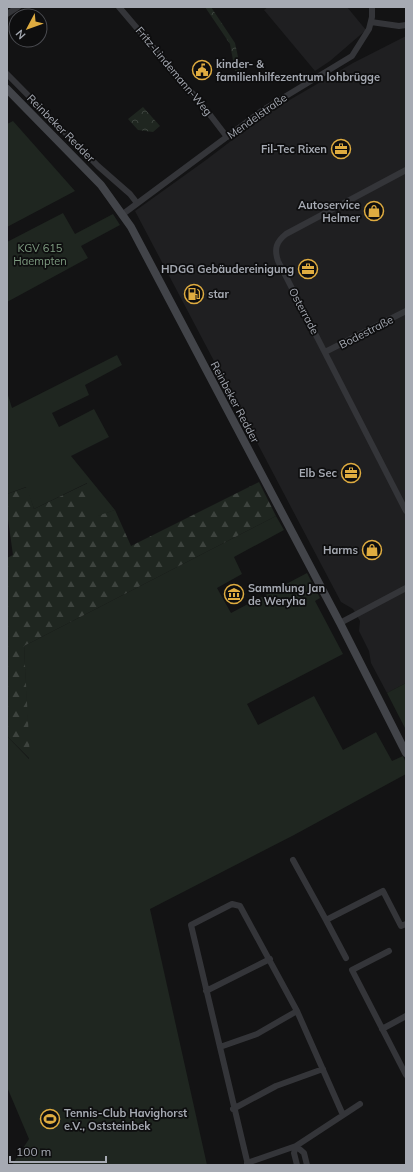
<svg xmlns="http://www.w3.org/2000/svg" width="413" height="1172" font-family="Mulish,sans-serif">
	<defs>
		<pattern id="forest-firs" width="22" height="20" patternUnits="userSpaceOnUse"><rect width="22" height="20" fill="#1f2620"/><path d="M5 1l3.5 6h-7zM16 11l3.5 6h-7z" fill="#3d433e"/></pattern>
		<pattern id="park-crowns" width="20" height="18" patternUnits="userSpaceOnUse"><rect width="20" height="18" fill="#1f2620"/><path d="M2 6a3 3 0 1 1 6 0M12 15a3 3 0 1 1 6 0" fill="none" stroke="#3d433e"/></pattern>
	</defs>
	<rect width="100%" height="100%" fill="#131314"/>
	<!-- built -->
	<path fill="#1f1f21" d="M 268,7 L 347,7 L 366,30 L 330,61 L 315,71 L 264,10 Z
		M 406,36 L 406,683 L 387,693 L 371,663 L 369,651 L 359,631 L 360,621 L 353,609 L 341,602 L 135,211 L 206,160 L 269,112 L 353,63 Z"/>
	<!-- green -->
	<path fill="#1f2620" d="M 13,121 L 75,191 L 7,227 L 7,124 Z
		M 63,213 L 75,234 L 113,214 L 120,225 L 81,246 L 88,258 L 7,302 L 7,242 Z
		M 117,355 L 122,365 L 85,385 L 89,395 L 52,413 L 59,427 L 94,409 L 109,437 L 71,456 L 115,510 L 88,520 L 87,483 L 34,509 L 26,487 L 7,494 L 7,392 L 12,408 Z
		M 276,516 L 284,530 L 234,557 L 242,574 L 217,588 L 231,613 L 307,573 L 320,598 L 315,601 L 343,654 L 247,704 L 258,725 L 314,696 L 343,750 L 376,732 L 392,761 L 403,756 L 406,763 L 406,774 L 294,835 L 150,909 L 207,1165 L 12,1165 L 29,1139 L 7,1087 L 7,736 L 29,759 L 24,646 Z
		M 406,683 L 406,730 L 387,693 Z"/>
	<!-- forest -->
	<path fill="url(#forest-firs)" d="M 259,482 L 276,516 L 24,646 L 30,759 L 7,736 L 7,558 L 13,555 L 7,512 L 7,494 L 27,487 L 34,509 L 88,483 L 88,519 L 115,510 L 131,546 Z"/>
	<!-- park -->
	<path fill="url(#park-crowns)" d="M 205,7 L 211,7 L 235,43 L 241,71 L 235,71 L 230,44 Z
		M 143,107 L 160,126 L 153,132 L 138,130 L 128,119 Z"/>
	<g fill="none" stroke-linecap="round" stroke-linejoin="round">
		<!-- minor -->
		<path stroke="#343539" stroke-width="6" d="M 119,7 L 204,107 L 227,137
			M 7,14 L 18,7
			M 371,22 L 399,26 L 406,25
			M 7,74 L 98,166 L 130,194 L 137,203
			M 406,170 L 286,234 C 276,242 274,249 278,261 L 406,511
			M 123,214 L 263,110 L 352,56 L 369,29 L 372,17 L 372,7
			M 325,352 L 406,311
			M 340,623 L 406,588
			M 293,860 L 326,920
			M 389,951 L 352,970 L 406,1075
			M 346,958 L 326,920 L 383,891 L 401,926 L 406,924
			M 206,991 L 270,959
			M 382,1029 L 406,1016
			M 220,1047 L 257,1034 L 297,1011
			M 233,1109 L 276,1086 L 323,1069
			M 247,1163 L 296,1146 L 360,1104
			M 248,1165 L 191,925 L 232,904 L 240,906 L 297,1011 L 343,1115
			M 297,1165 L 294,1153 L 296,1146 L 304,1153 L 307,1165"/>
		<!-- secondary -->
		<path stroke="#424449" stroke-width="8" d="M 7,89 L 101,185 L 131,227 L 340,623 L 406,753"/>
	</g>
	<!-- icons -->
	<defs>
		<symbol id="civic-ring" viewBox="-11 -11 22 22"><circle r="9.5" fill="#0e0e0f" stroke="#dfac40" stroke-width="1.5"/><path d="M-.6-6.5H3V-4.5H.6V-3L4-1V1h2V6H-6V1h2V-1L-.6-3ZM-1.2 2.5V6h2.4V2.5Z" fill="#dfac40"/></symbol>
		<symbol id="office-ring" viewBox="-11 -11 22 22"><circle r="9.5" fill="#0e0e0f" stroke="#dfac40" stroke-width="1.5"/><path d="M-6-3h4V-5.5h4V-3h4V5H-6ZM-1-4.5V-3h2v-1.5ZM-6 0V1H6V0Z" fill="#dfac40"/></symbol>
		<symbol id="shop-ring" viewBox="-11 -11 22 22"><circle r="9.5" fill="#0e0e0f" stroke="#dfac40" stroke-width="1.5"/><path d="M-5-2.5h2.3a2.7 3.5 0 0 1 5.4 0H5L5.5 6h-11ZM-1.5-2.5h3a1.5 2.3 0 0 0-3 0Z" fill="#dfac40"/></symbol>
		<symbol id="fuel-ring" viewBox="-11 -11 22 22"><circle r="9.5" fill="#0e0e0f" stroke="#dfac40" stroke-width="1.5"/><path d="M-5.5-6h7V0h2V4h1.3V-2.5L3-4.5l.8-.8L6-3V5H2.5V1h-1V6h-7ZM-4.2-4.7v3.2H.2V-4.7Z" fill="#dfac40"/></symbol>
		<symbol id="museum-ring" viewBox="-11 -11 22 22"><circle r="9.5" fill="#0e0e0f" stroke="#dfac40" stroke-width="1.5"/><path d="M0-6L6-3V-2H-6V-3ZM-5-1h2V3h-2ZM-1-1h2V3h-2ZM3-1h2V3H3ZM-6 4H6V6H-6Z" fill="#dfac40"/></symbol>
		<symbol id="stadium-ring" viewBox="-11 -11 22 22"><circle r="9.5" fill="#0e0e0f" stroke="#dfac40" stroke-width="1.5"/><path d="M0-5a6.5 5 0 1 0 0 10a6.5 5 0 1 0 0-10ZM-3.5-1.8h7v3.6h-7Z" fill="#dfac40"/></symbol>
	</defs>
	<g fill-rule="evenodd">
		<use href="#civic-ring" x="191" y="59" width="22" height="22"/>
		<use href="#office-ring" x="330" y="138" width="22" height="22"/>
		<use href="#shop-ring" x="363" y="200" width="22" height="22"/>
		<use href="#office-ring" x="297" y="258" width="22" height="22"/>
		<use href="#fuel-ring" x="183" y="283" width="22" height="22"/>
		<use href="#office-ring" x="340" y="462" width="22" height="22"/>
		<use href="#shop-ring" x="361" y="539" width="22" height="22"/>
		<use href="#museum-ring" x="223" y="583" width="22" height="22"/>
		<use href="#stadium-ring" x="39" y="1108" width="22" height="22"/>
	</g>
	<g text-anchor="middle" stroke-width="3.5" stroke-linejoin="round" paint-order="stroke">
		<!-- poi labels -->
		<g font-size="11" font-weight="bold" fill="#a6aab3" stroke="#0e0e0f" text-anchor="end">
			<text x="216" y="68" text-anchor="start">kinder- &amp;<tspan x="216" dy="13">familienhilfezentrum lohbrügge</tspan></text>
			<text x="327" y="153">Fil-Tec Rixen</text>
			<text x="360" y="209">Autoservice<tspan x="360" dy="13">Helmer</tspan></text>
			<text x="294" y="273">HDGG Gebäudereinigung</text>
			<text x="208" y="298" text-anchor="start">star</text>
			<text x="337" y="477">Elb Sec</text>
			<text x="358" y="554">Harms</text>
			<text x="248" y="592" text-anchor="start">Sammlung Jan<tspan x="248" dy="13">de Weryha</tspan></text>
			<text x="64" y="1117" text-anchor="start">Tennis-Club Havighorst<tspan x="64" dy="13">e.V., Oststeinbek</tspan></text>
		</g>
		<!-- street labels -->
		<g font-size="11" fill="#a6aab3" stroke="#0e0e0f">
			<text transform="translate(174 71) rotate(50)" y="4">Fritz-Lindemann-Weg</text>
			<text transform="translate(257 116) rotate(-35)" y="4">Mendelstraße</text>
			<text transform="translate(61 128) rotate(45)" y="4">Reinbeker Redder</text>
			<text transform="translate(304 311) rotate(62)" y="4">Osterrade</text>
			<text transform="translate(366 332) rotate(-27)" y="4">Bodestraße</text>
			<text transform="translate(235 402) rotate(62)" y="4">Reinbeker Redder</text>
		</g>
		<!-- park labels -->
		<g font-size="11" fill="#7e9c81" stroke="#0e0e0f">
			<text x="40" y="252">KGV 615<tspan x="40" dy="13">Haempten</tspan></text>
		</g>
	</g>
	<!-- border -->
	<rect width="413" height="1172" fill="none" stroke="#a6aab3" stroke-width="16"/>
	<!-- north arrow -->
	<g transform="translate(28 28) rotate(229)"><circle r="19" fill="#0e0e0f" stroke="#4b4c51"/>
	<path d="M0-3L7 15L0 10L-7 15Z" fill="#dfac40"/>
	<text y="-6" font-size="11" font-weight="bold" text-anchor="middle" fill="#a6aab3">N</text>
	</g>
	<!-- scale -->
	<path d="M10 1156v6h96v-6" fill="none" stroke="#a6aab3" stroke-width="2"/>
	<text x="16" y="1156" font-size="12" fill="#a6aab3" stroke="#0e0e0f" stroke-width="3" paint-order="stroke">100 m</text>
</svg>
